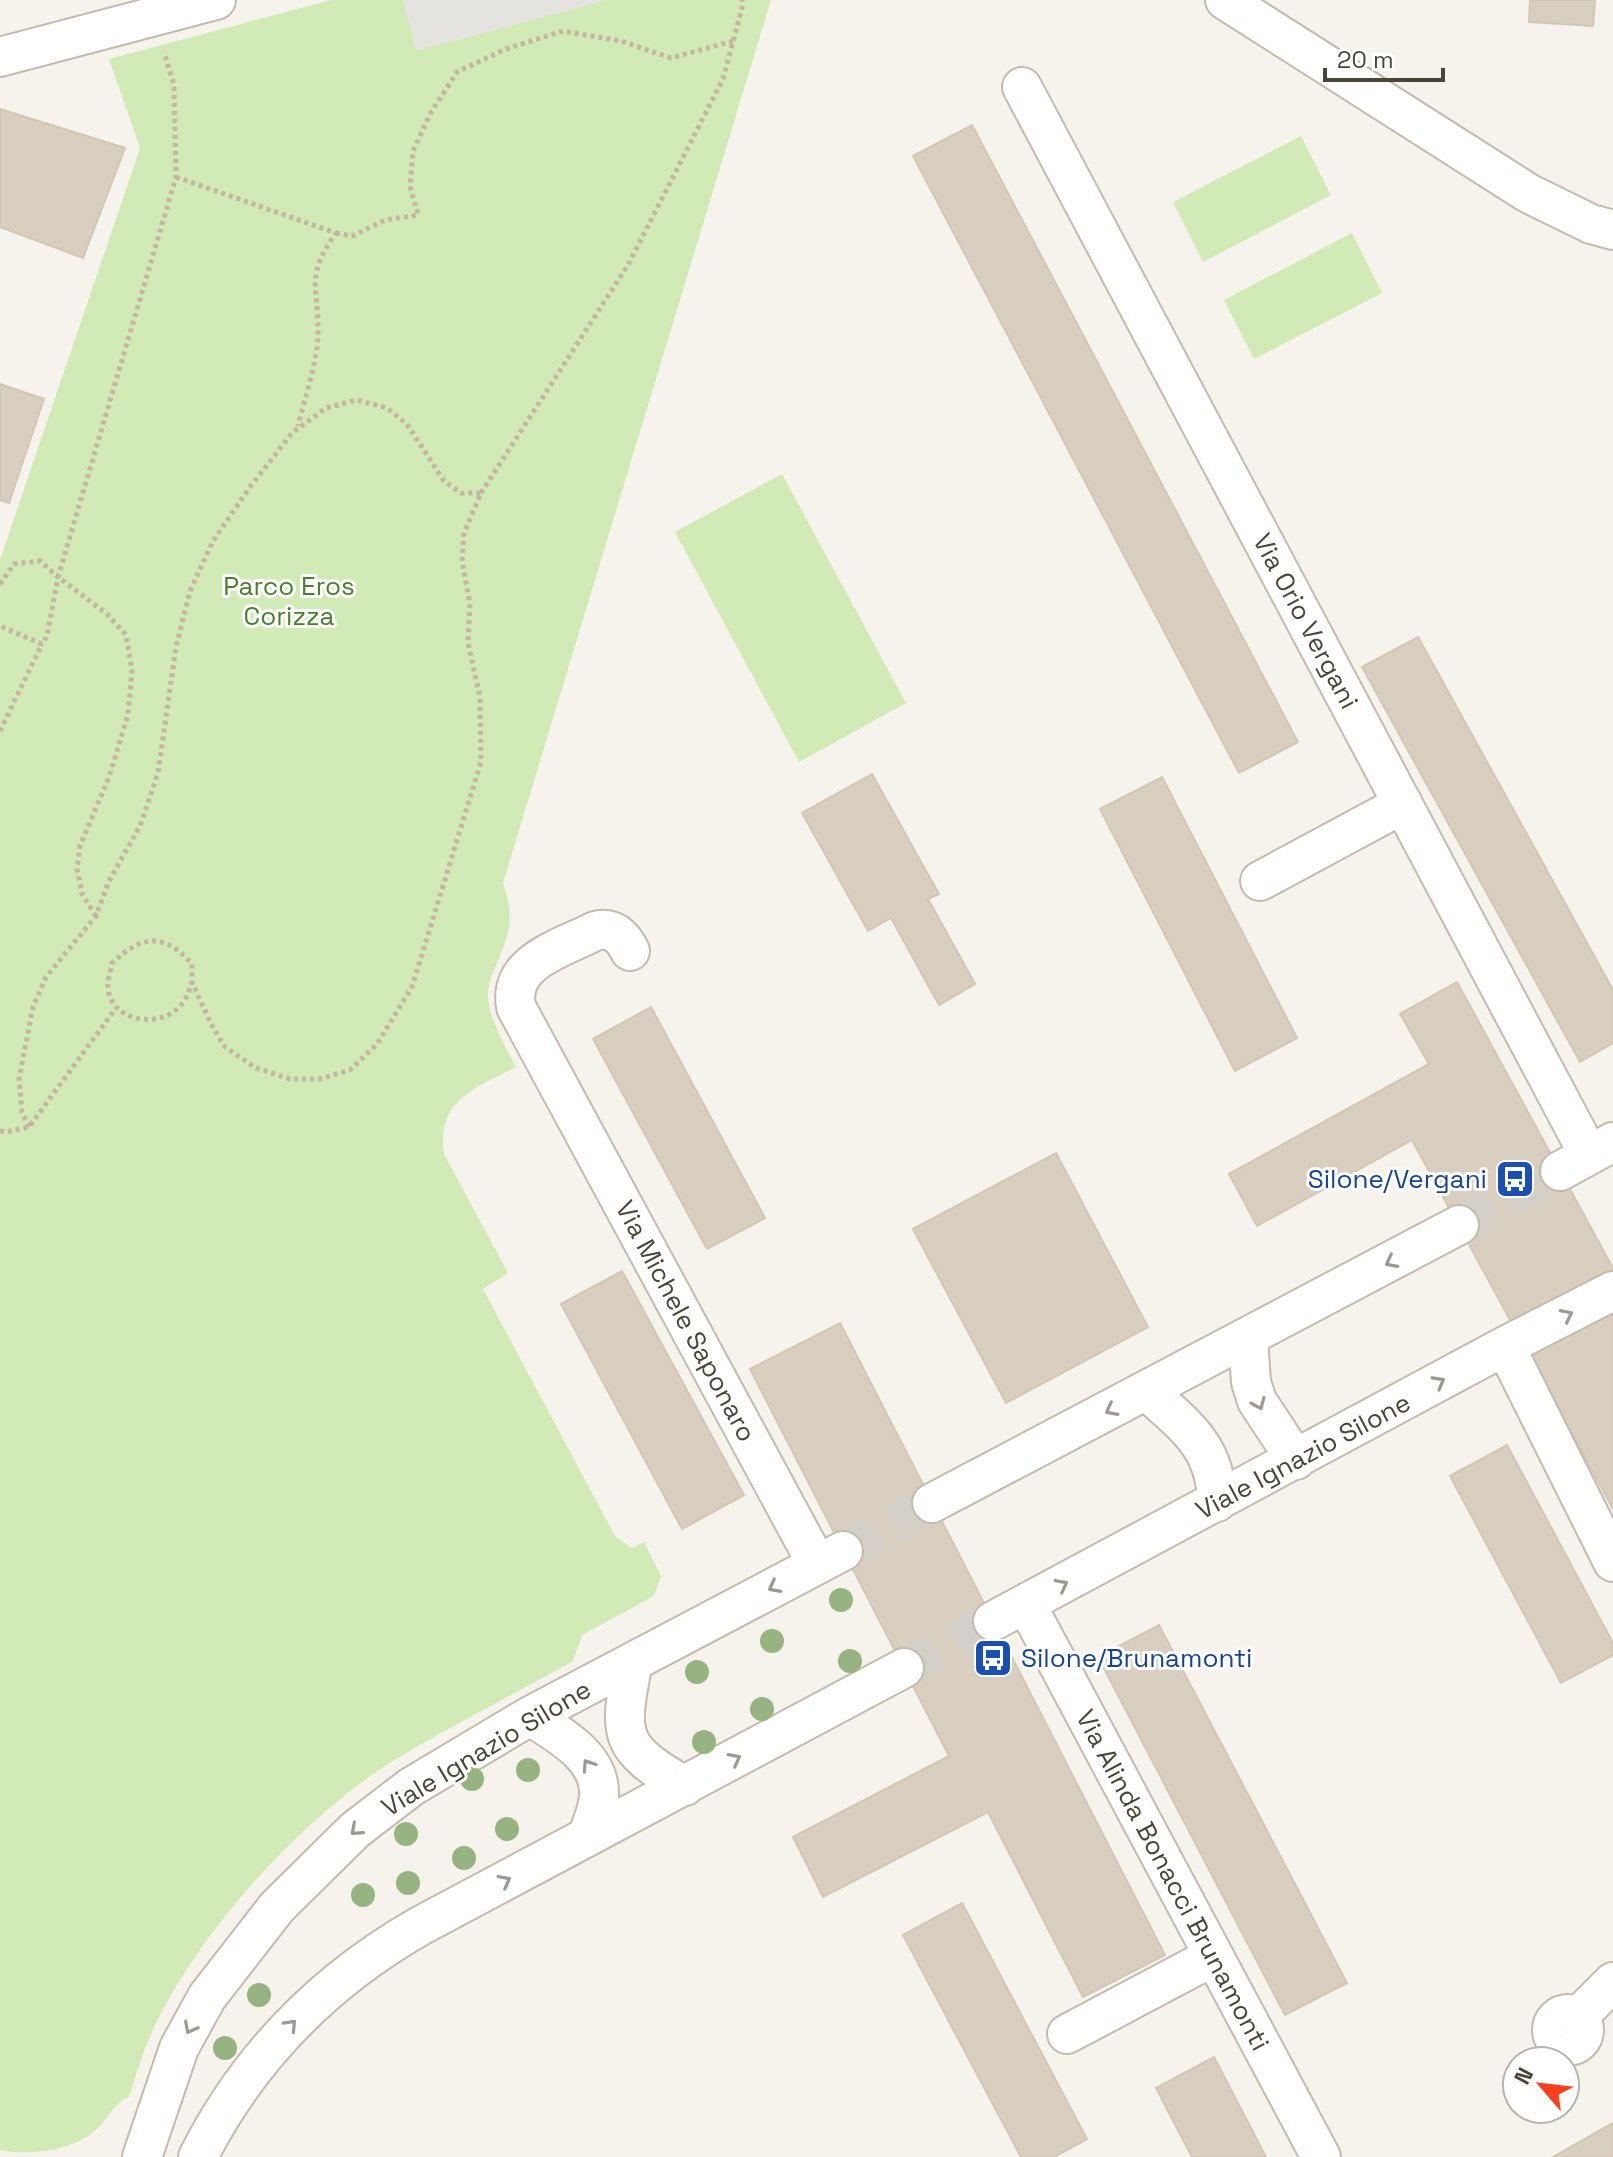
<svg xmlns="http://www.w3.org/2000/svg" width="1613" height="2157" font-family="'Space Grotesk',sans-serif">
	<rect width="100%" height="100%" fill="#f6f3ec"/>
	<!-- green -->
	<path fill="#d2eab5" d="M 331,0 L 771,0 L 503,883 C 514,916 511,930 498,961 C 493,971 489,981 488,991 C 487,1018 505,1044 516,1067 C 475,1088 436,1100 444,1154 L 508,1273 L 483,1289 L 615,1536 L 632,1548 L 644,1542 L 661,1576 L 654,1596 L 582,1635 L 573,1661 C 513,1695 450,1726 391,1762 C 300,1820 195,1935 151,2034 C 142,2054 136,2076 129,2097 C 115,2101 108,2118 98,2128 C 73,2151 32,2156 0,2150 L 0,560 L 140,148 L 109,59 Z
		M 1301,136 L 1331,195 L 1203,262 L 1173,202 Z
		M 1352,233 L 1382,293 L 1254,359 L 1224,300 Z
		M 782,474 L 906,703 L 799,762 L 675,532 Z"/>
	<!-- parking -->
	<path fill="#e5e3e0" d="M 403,0 L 607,0 L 416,51 Z"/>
	<!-- building -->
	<path fill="#d8cfc1" stroke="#d3c7b4" stroke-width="2" d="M 1530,0 L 1595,0 L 1593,26 L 1529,22 Z
		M 0,109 L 125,148 L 83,258 L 0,227 Z
		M 972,125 L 1298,742 L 1239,773 L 913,156 Z
		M 0,384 L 44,399 L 9,503 L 0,500 Z
		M 1418,637 L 1613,990 L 1613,1043 L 1580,1062 L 1362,667 Z
		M 872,774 L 939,894 L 928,899 L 975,984 L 939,1005 L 891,918 L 868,931 L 802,813 Z
		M 1162,777 L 1297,1038 L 1235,1071 L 1100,809 Z
		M 1457,982 L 1613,1268 L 1613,1509 L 1412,1140 L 1257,1226 L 1229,1174 L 1429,1064 L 1400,1014 Z
		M 651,1007 L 765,1218 L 707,1249 L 593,1039 Z
		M 1056,1153 L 1148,1327 L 1006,1403 L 913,1229 Z
		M 622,1271 L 744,1495 L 682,1529 L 561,1304 Z
		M 840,1323 L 1165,1955 L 1083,1997 L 988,1812 L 823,1897 L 793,1837 L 949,1756 L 750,1369 Z
		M 1507,1445 L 1613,1643 L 1613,1655 L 1561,1683 L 1450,1476 Z
		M 1159,1625 L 1347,1983 L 1285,2015 L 1098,1657 Z
		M 962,1903 L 1087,2139 L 1054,2157 L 1021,2157 L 903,1935 Z
		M 1214,2057 L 1266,2157 L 1192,2157 L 1156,2088 Z
		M 1613,2123 L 1613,2157 L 1553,2157 Z"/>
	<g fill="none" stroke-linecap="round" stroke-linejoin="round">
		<!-- minor-tunnel -->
		<path stroke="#d4d0c8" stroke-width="38" stroke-dasharray="38 19" stroke-linecap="butt" d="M 1459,1225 L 1560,1171
			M 843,1551 L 932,1503
			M 904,1668 L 993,1621"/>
		<defs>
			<path id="minor" d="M 1225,0 L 1528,193 L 1591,224 L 1613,230
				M 0,57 L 216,0
				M 1022,87 L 1589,1155
				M 1260,881 L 1403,804
				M 630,951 C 623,937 613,926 595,931 C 561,949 508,961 516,1007 L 817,1564
				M 1560,1171 L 1613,1142
				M 1248,1338 L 1251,1382 L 1257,1401 L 1296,1460
				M 1505,1346 L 1613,1562
				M 1147,1391 C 1185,1426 1216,1446 1217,1502
				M 932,1503 L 1459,1225
				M 1026,1604 L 1321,2157
				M 993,1621 L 1505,1346 L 1613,1291
				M 633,1662 C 618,1736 618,1748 685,1786
				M 530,1716 C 558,1734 600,1756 599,1794 C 599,1808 592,1823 587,1837
				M1552 2030a16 16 0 1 1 32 0a16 16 0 1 1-32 0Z
				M 1578,2017 L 1613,1982
				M 1067,2034 L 1214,1956
				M 142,2157 L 179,2048 L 207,1997 L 277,1907 L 355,1830 L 411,1787 L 530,1716 L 843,1551
				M 198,2157 C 248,2058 324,1981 420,1926 L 904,1668"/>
		</defs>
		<!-- minor casing -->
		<use href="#minor" stroke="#c2bbae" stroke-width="42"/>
		<!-- path -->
		<path stroke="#c4b79f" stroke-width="5" stroke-dasharray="4 4" stroke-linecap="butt" d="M 176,177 L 336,233 C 304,278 319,286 318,334 C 318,360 304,400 298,426
			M 336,233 L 352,236 L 385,220 L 418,215 L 410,186 L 413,151 L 430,114 L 457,72 L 506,49 L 563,31 L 621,41 L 671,58 L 733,41
			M 481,493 L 628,265 L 723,79 L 742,8 L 742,0
			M 0,584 L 14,564 L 40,561 L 58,577 L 47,636 L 42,644 L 0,626
			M 0,731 L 42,644
			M 96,916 L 82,894 L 77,869 L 80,846 L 109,777 L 128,715 L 132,671 L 126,635 L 107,614 L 58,577 L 176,177 L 174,85 L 164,52
			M 29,1127 L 22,1112 L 19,1079 L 33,1007 L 46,977 L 96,916 L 109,881 L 140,826 L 158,773 L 176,647 L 190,591 L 213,541 L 250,487 L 292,433 L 326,408 L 357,400 L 387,408 L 407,424 L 444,481 L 461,493 L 481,493 L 464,533 L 462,561 L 470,604 L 468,643 L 480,697 L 481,762 L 412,987 L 377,1044 L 350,1070 L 319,1079 L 290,1079 L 256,1068 L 225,1047 L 211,1024 L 192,982 L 192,964 C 164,932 142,935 112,963 C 111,971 107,981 108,988 C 111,1021 156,1028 177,1009 C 186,1001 189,992 192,982
			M 0,1131 L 6,1132 L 29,1127 L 116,1008"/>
		<!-- minor -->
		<use href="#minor" stroke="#fff" stroke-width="38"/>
	</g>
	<!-- trees -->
	<g fill="#97b381">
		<circle cx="841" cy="1600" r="12"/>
		<circle cx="772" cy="1641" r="12"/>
		<circle cx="850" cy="1661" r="12"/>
		<circle cx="697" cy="1672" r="12"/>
		<circle cx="762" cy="1709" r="12"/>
		<circle cx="704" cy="1742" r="12"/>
		<circle cx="528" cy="1770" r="12"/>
		<circle cx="472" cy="1779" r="12"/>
		<circle cx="507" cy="1829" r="12"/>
		<circle cx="406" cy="1834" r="12"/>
		<circle cx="464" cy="1858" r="12"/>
		<circle cx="408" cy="1883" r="12"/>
		<circle cx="363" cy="1895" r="12"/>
		<circle cx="259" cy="1995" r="12"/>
		<circle cx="225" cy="2048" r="12"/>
	</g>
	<!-- one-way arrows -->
	<defs><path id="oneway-chevron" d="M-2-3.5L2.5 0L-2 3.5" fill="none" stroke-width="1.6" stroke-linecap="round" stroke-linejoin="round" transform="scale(2)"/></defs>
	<g stroke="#9c9892">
		<use href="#oneway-chevron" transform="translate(1391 1262) rotate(152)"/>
		<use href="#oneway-chevron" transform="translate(1567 1315) rotate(-27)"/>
		<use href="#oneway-chevron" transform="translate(1439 1382) rotate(-29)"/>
		<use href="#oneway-chevron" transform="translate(1259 1404) rotate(67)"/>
		<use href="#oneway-chevron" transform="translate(1111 1410) rotate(152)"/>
		<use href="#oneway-chevron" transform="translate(1062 1585) rotate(-28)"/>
		<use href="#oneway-chevron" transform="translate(774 1587) rotate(152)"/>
		<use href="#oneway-chevron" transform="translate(735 1759) rotate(-28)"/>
		<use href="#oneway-chevron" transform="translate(588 1765) rotate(-124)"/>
		<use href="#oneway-chevron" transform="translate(356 1830) rotate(139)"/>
		<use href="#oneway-chevron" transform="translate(505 1881) rotate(-28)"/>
		<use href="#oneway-chevron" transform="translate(291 2025) rotate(-47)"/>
		<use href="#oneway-chevron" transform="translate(190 2028) rotate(118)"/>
	</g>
	<!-- icons -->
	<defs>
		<symbol id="bus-square" viewBox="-11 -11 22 22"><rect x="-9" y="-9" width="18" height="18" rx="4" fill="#1a4fb4" stroke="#fff"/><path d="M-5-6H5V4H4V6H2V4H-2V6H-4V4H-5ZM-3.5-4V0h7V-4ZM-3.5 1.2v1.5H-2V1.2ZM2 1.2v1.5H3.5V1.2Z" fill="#fff"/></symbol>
	</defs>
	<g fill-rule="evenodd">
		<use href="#bus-square" x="1493" y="1157" width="44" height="44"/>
		<use href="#bus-square" x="971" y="1636" width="44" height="44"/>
	</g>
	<g text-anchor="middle" stroke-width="6" stroke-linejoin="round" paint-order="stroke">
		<!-- park labels -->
		<g font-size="26" fill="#4a7f2a" stroke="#fff">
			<text x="289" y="595">Parco Eros<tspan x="289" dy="30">Corizza</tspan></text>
		</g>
		<!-- street labels -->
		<g font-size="26" fill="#4b4439" stroke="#fff">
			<text transform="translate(1306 621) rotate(62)" y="9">Via Orio Vergani</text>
			<text transform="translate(686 1321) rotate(62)" y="9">Via Michele Saponaro</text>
			<text transform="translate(1303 1456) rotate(-28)" y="9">Viale Ignazio Silone</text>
			<text transform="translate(486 1748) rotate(-31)" y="9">Viale Ignazio Silone</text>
			<text transform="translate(1173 1880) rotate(62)" y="9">Via Alinda Bonacci Brunamonti</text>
		</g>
		<!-- transit labels -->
		<g font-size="26" fill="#164399" stroke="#fff" text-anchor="end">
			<text x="1487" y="1188">Silone/Vergani</text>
			<text x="1021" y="1667" text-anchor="start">Silone/Brunamonti</text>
		</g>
	</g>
	<!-- north arrow -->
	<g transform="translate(1541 2085) rotate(298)"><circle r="38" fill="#ffffff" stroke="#b7b4b0" stroke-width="2"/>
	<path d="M0-6L14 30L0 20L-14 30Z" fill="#fc3f1d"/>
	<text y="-12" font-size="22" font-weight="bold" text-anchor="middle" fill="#4b4439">N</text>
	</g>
	<!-- scale -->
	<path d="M1325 68v12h118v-12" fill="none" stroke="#4b4439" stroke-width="4"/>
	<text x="1337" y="68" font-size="24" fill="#4b4439" stroke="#ffffff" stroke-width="6" paint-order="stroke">20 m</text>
</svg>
